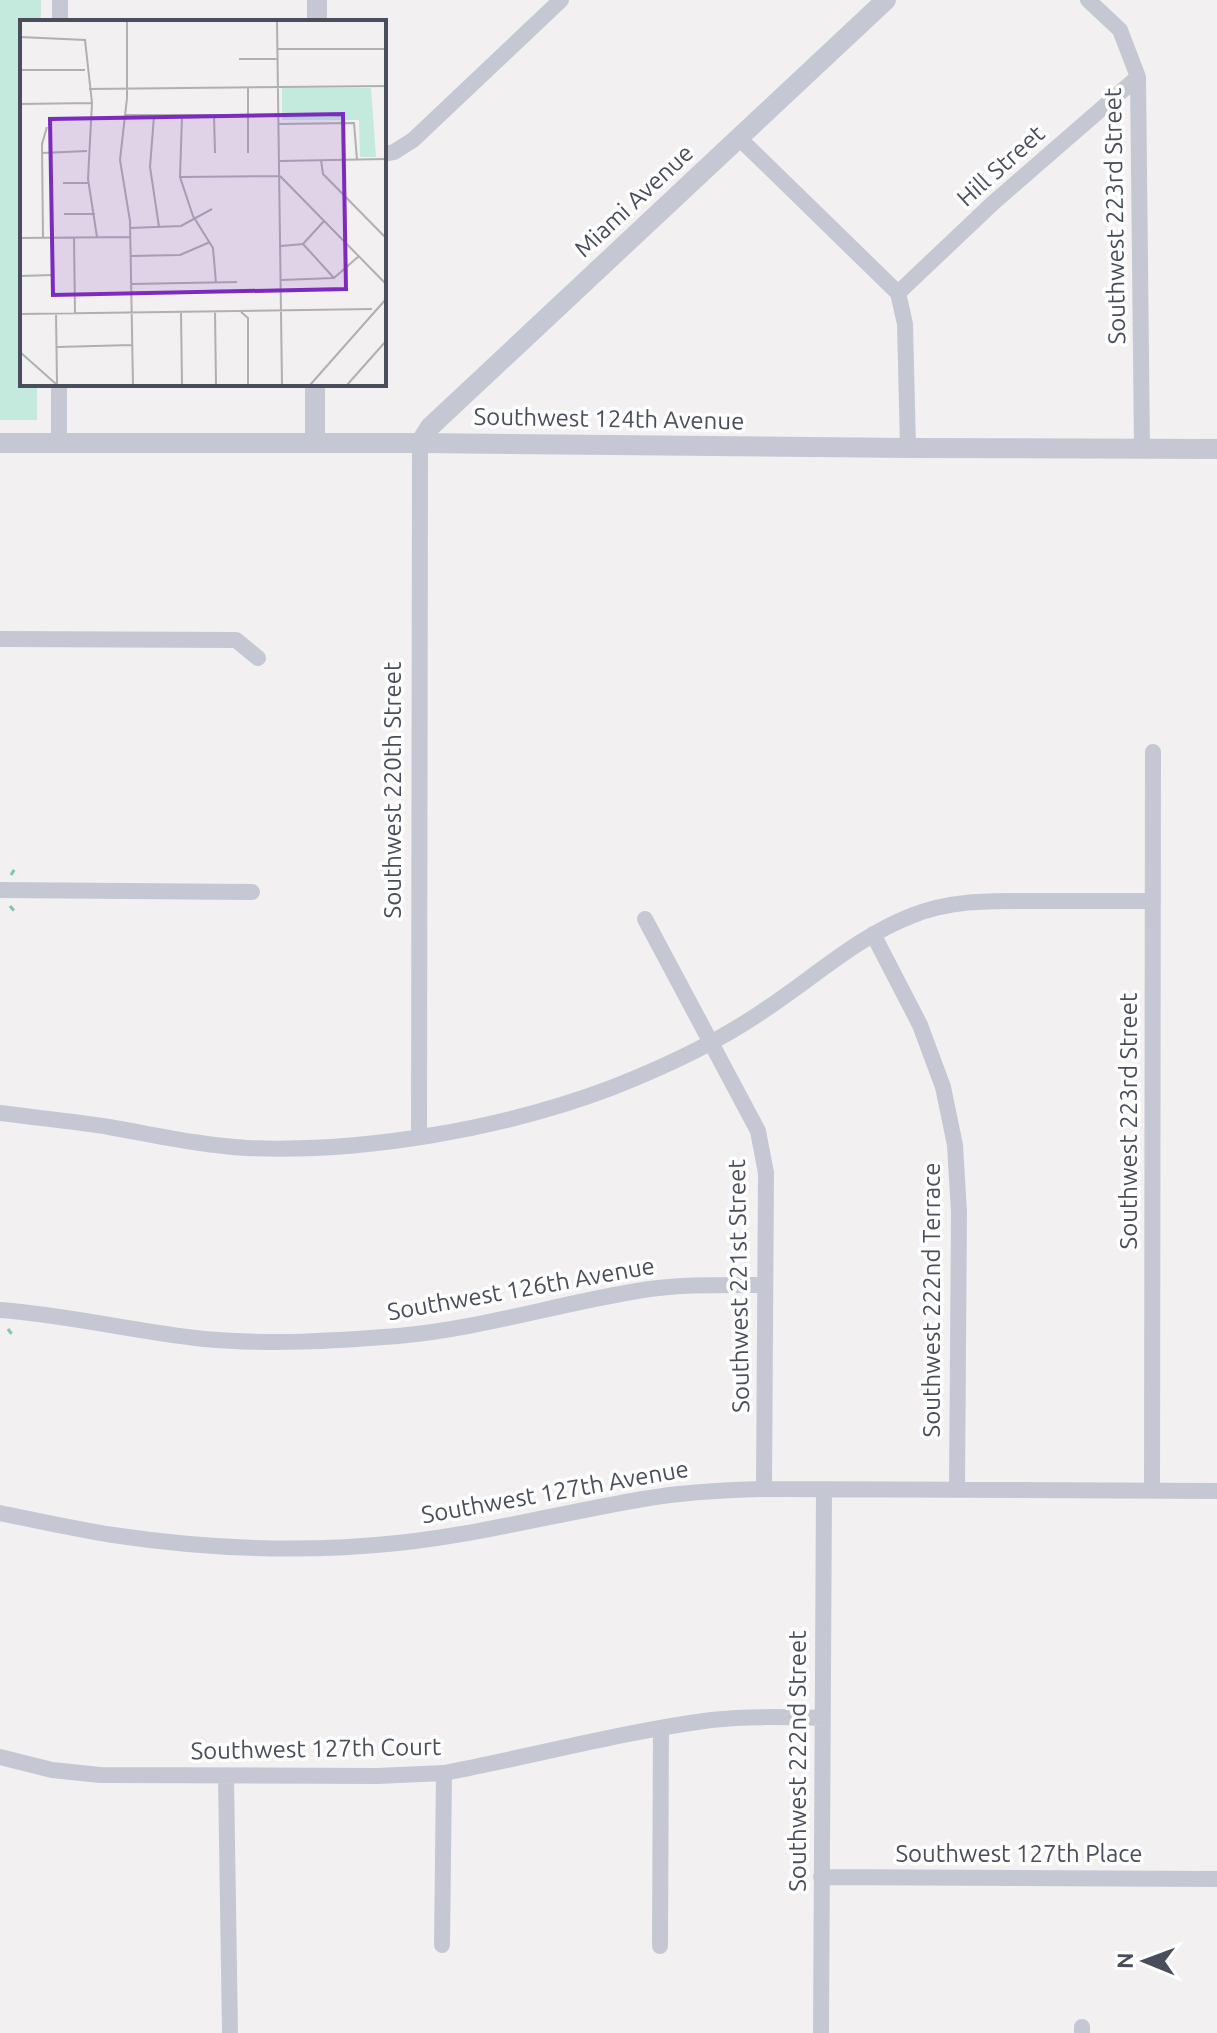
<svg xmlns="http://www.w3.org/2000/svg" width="1217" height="2033" font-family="Ubuntu,sans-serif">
	<rect width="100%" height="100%" fill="#f2f0f0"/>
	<!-- green -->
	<path fill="#c3eadd" d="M 0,0 L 41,0 L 41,22 L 22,22 L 22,384 L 37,384 L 37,420 L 0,420 Z"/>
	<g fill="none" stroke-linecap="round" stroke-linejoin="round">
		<!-- path -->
		<path stroke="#7fc4b5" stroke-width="3" stroke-dasharray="6 4" stroke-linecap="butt" d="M 11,875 L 16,867
			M 10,906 L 16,913
			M 8,1329 L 14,1337"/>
		<!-- minor -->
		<path stroke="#c5c8d3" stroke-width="16" d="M 1088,0 L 1120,30 L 1138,77 L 1142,449
			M 60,22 L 60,0
			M 740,139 L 898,293 L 905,324 L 908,448
			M 384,154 L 394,152 L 413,140 L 561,0
			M 898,293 L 993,203 L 1138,77
			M 59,384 L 59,444
			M 0,639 L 236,640 L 258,658
			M 0,890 L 252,892
			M 645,919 L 758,1131 L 766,1173 L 764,1489
			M 873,934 L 920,1025 L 943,1087 L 955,1145 L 959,1212 L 957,1490
			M 0,1113 C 36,1118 73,1121 109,1127 C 156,1135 198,1145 247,1148 C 364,1153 502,1129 611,1088 C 662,1068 718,1042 763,1011 C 812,979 857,937 911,916 C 952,899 995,901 1038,901 C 1076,901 1115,901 1153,901
			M 419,1137 L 420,443
			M 0,1310 C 69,1315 136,1332 204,1339 C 269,1345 334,1341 398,1336 C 479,1329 557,1304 637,1291 C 678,1284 722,1285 764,1285
			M 1152,1490 L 1153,752
			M 0,1513 C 38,1521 75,1529 113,1535 C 207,1549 303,1553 398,1543 C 481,1534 561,1513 643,1499 C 683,1492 723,1490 764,1489 L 1217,1491
			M 0,1757 L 52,1770 L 100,1775 L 377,1776 L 444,1773 C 533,1756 621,1732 711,1720 C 748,1716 785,1717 822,1718
			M 226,1776 L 230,2033
			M 821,1877 L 1217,1879
			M 442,1945 L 444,1773
			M 660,1946 L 661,1728
			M 1082,2027 L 1082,2033
			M 821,2033 L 824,1490"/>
		<!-- tertiary -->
		<path stroke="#c5c8d3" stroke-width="20" d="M 317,22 L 317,0
			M 0,443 L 420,443 L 908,448 L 1217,449
			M 315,443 L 315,384
			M 420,443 L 430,427 L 886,0"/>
	</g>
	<g text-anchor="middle" stroke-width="7" stroke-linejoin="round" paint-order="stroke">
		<!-- street labels -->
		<g font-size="24" fill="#4a4e5b" stroke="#fff">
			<text transform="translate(1001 166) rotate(-42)" y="8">Hill Street</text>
			<text transform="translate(634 201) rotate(-43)" y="8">Miami Avenue</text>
			<text transform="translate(1115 216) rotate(-91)" y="8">Southwest 223rd Street</text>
			<text transform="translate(609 419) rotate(1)" y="8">Southwest 124th Avenue</text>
			<text transform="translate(393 790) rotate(-90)" y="8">Southwest 220th Street</text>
			<text transform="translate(1129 1121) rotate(-90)" y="8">Southwest 223rd Street</text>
			<text transform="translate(739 1286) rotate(-91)" y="8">Southwest 221st Street</text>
			<text transform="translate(521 1289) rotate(-10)" y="8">Southwest 126th Avenue</text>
			<text transform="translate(932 1300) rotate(-90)" y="8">Southwest 222nd Terrace</text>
			<text transform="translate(555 1492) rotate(-10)" y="8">Southwest 127th Avenue</text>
			<text transform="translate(316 1749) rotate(-1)" y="8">Southwest 127th Court</text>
			<text transform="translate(798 1761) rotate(-90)" y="8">Southwest 222nd Street</text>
			<text x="1019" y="1862">Southwest 127th Place</text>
		</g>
	</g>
	<!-- overview -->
	<g transform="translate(20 20)">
		<rect width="366" height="366" fill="#f2f0f0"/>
		<path d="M 262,68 L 351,68 L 356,137 L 340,137 L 339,100 L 262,100 Z" fill="#c3eadd"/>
		<path fill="none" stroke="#afafb4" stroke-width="2" d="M 107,1 L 107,78 L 100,140 L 110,201 L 113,365M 257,1 L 262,365M 0,17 L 65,20 L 72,83 L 68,159 L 77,217M 258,29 L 366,29M 219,39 L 258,39M 0,50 L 65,50M 228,67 L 228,133M 69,69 L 366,66M 0,84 L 72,83M 105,95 L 230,95M 194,95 L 195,133M 134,96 L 130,147 L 139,207M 162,96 L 160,157 L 173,196 L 193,228 L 196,263M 259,104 L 334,103 L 337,140M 22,133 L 67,131M 301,140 L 303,154 L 366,218M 260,141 L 366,139M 260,156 L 366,264M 160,157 L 260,156M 43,163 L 68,163M 44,194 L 75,194M 110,208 L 161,206 L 192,189M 54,217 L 55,293M 0,218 L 110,217M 23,218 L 22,124 L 27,107M 283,224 L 314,258M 261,226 L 283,224 L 304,201M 111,236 L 160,235 L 190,222M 0,256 L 33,255M 261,260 L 314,258 L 339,236M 111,264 L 217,262M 195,291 L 196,365M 161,292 L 162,365M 221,292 L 228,298 L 228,365M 36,293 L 37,365M 0,294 L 352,289M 37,327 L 112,325M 0,332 L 36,364M 290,365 L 366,279M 327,365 L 366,321"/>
		<path fill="#7b2cbf" fill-opacity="0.15" stroke="#7b2cbf" stroke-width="4" d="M 323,94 L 326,269 L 33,275 L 30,99 Z"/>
		<rect width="366" height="366" fill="none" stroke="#4a4e5b" stroke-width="4"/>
	</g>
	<!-- north arrow -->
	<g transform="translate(1145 1961) rotate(271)" stroke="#ffffff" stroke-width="6" paint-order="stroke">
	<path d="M0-6L14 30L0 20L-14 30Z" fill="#4a4e5b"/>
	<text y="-12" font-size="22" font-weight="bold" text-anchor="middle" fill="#4a4e5b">N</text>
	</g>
</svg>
